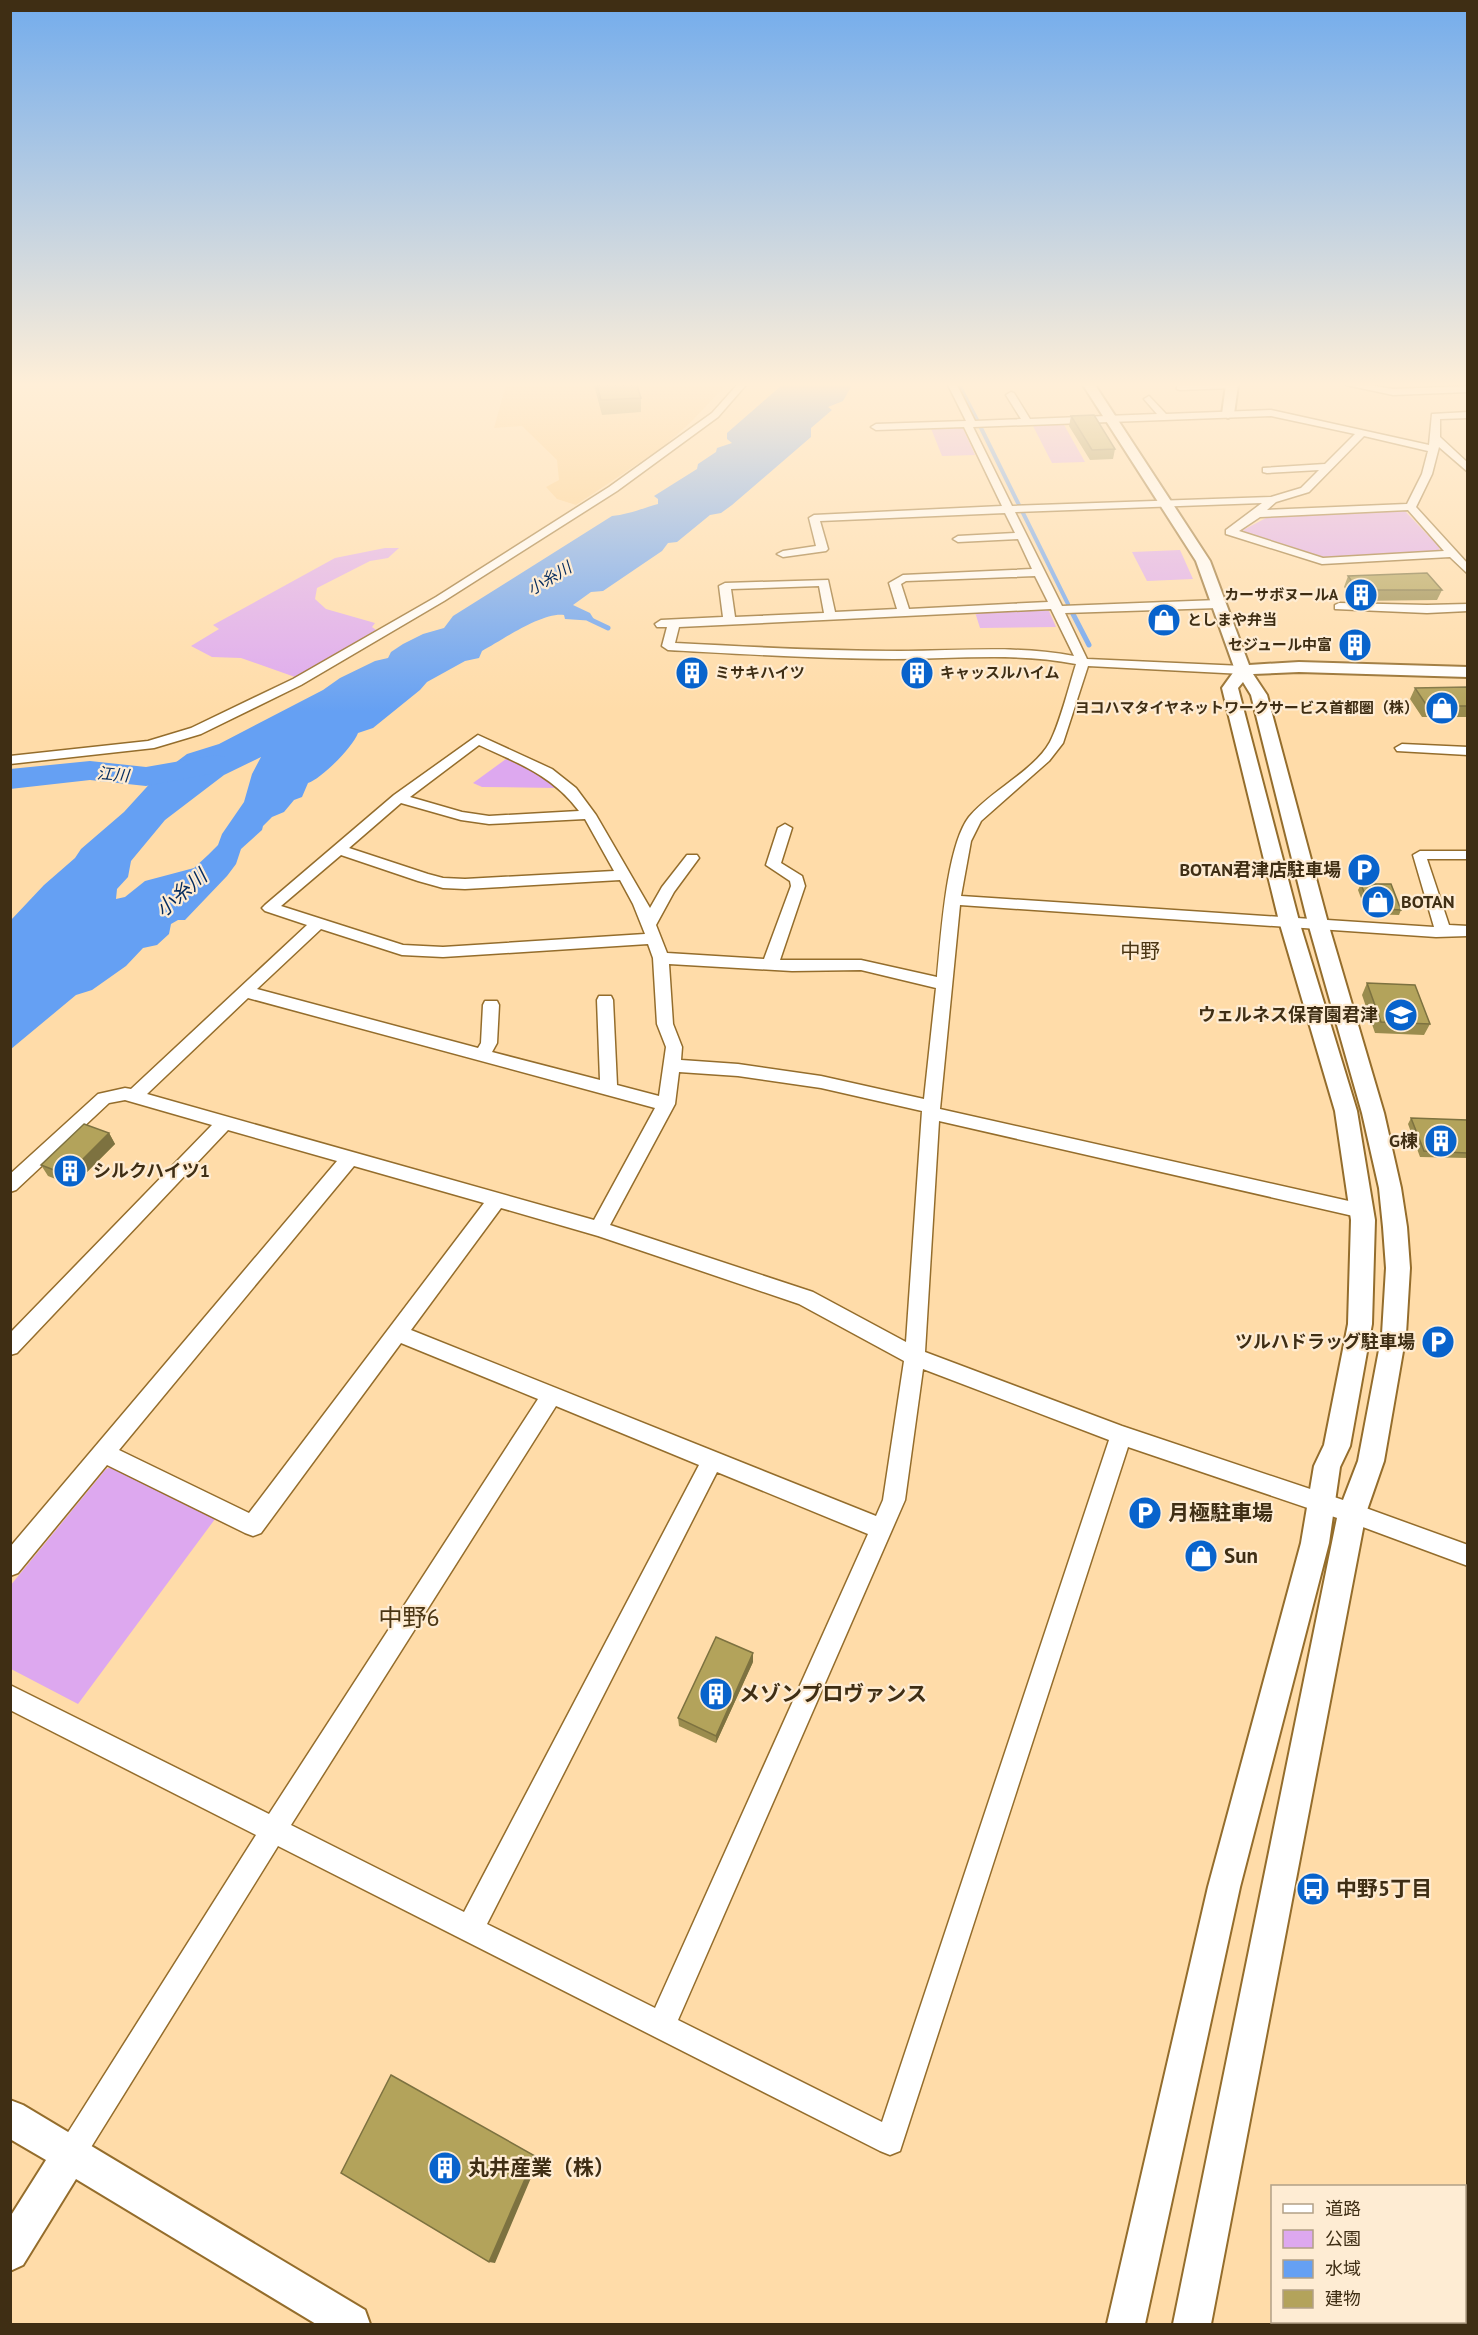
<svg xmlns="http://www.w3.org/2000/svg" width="1478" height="2335" font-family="'PT Sans','Noto Sans JP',sans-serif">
	<rect width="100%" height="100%" fill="#ffdca9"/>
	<!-- built -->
	<path fill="#fdcd85" d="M 506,385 L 726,385 L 692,421 L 663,447 L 576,505 L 557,499 L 546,487 L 559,480 L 557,460 L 522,426 L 494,428 Z"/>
	<!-- green -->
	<path fill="#dda8ef" d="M 1063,423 L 1085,462 L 1052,463 L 1032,424 Z
		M 930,426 L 962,426 L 975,455 L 942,456 Z
		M 1405,511 L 1440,548 L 1437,552 L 1324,557 L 1245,532 L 1243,530 L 1268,517 Z
		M 385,548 L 399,548 L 388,558 L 370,561 L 317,588 L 315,599 L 326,609 L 375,623 L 372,627 L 376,630 L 303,674 L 295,677 L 241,658 L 212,657 L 191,646 L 219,629 L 213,625 L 335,558 Z
		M 1180,550 L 1193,579 L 1147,581 L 1132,552 Z
		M 1044,610 L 1049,611 L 1056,627 L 980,628 L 975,612 Z
		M 506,759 L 542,775 L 557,788 L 482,787 L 473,783 Z
		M 115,1466 L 218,1515 L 78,1704 L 11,1669 L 10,1586 L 106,1469 Z"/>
	<!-- water -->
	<path fill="#65a0f3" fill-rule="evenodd" d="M 782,385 L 852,385 L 843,401 L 828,407 L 832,410 L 811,428 L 811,437 L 732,505 L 721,513 L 710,515 L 677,542 L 668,543 L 662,551 L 603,591 L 591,592 L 573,605 L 590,613 L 595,621 L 565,619 L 564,615 C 542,612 502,640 482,651 L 479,658 L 465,661 L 427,682 L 420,690 L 373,728 L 358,733 C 353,747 321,779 308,783 L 302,797 L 294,800 L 284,812 L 272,817 L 263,826 L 262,830 L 241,849 L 236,864 L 227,876 L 185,920 L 178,920 L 171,924 L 169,934 L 157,945 L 143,948 L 126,966 L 92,990 L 76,995 L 11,1049 L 11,920 L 44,885 L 75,858 L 81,849 L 124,812 L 155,778 L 187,754 L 219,744 L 323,690 L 340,678 L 375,661 L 388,658 L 391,652 L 403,644 L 423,634 L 444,628 L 453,616 L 612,516 C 626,515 644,508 658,504 L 658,499 L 654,496 L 697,469 L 698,464 L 716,452 L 717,448 L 732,443 L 727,439 L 727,433 ZM 261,757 L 252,774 L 244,802 L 222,834 L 218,845 L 208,855 L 194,868 L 145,881 L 125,897 L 116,899 L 117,889 L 128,877 L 131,861 L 165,820 L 224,775 Z"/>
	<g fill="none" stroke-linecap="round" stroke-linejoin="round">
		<!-- stream-far1 -->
		<path stroke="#65a0f3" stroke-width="4" d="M 959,385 L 977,420
			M 980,426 L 1019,505
			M 1023,513 L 1068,604"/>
		<!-- stream -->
		<path stroke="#65a0f3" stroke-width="5" d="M 1073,614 L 1089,645
			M 589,619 L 608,628"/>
		<!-- river -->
		<path fill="#65a0f3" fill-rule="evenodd" d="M 215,755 L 226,757 L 231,764 L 226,771 L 146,786 L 90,780 L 10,789 L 10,769 L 90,761 L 146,767 Z"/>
		<defs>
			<path id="minor" d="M 737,385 L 746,385 L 718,417 L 617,491 L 444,601 L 301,685 L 201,734 L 154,748 L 10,764 L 10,756 L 148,741 L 191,728 L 293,679 L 436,597 L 609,487 L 712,413 Z
				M 948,385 L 957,385 L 975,421 L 1021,419 L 1006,395 L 1011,392 L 1014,393 L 1030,419 L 1157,414 L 1144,399 L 1149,396 L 1166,414 L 1271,410 L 1429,445 L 1432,414 L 1468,412 L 1468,418 L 1440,419 L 1440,437 L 1468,463 L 1468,472 L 1439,447 L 1432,474 L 1416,507 L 1468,564 L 1468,574 L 1450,557 L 1322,564 L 1226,534 L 1226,530 L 1262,503 L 1015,512 L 1062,606 L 1218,600 L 1224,604 L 1218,608 L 1065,613 L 1087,659 L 1243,666 L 1249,670 L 1243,674 L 1088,666 L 1063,743 L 1049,761 L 981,821 L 971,841 L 961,896 L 1434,927 L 1413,855 L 1420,851 L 1468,851 L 1468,859 L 1427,859 L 1449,925 L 1468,926 L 1468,936 L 1436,937 L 960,905 L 940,1109 L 1362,1204 L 1369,1206 L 1371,1211 L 1369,1216 L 1362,1218 L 939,1121 L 925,1352 L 1122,1426 L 1352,1503 L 1468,1545 L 1468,1566 L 1352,1523 L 1128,1447 L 900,2151 L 890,2155 L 880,2151 L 278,1846 L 80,2165 L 70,2170 L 60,2165 L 55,2155 L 60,2145 L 256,1835 L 10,1710 L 10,1685 L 269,1814 L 538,1399 L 401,1343 L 261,1533 L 253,1536 L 245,1533 L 107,1465 L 18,1573 L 10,1576 L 10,1547 L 337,1161 L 228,1130 L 17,1353 L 10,1355 L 10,1333 L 212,1125 L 125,1100 L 109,1103 L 16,1190 L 10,1192 L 10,1174 L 98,1094 L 125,1088 L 131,1089 L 307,925 L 265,911 L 262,908 L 265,905 L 394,795 L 478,735 L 552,769 L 576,788 L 596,815 L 650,908 L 662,887 L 687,855 L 697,855 L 699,858 L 674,892 L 656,925 L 667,953 L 764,959 L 791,886 L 790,881 L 766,865 L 778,828 L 785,824 L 792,828 L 781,863 L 802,876 L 805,886 L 780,960 L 861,960 L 937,977 C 941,938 946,847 969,817 C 990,791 1034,771 1050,742 C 1060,723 1069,686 1076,664 C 1016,652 954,659 893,659 C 818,659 743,654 668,650 L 662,646 L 667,627 L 657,627 L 655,624 L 661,620 L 723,617 L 719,586 L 725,583 L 828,580 L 835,612 L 897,609 L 889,583 L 903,575 L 1032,569 L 1018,539 L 958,542 L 953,539 L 958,536 L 1015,533 L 1005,513 L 820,521 L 828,549 L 826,551 L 783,557 L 777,554 L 783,551 L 816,546 L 809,518 L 814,515 L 1002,506 L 964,427 L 876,430 L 871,427 L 876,424 L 966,421 ZM 1271,416 L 1355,434 L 1325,464 L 1263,468 L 1263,472 L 1267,473 L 1319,470 L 1301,488 L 1271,497 L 1012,506 L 973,427 ZM 1364,436 L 1428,451 L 1422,474 L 1407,504 L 1267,510 L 1276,502 L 1309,492 ZM 1408,510 L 1444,551 L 1323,558 L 1239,531 L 1260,517 ZM 1035,576 L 1048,602 L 909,609 L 901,584 L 906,581 ZM 819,586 L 824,613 L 735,617 L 731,589 ZM 1051,609 L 1074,656 C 1017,645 958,651 900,651 C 825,651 750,647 675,643 L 679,627 ZM 479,745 C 518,763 552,775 579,811 L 489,816 L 462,812 L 410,797 ZM 401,803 L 461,820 L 489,824 L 585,819 L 614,871 L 465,879 L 443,878 L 428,874 L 349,848 ZM 341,855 L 418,881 L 443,888 L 465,889 L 620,880 L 633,904 L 645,934 L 443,947 L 403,945 L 281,906 ZM 321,929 L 402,955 L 443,957 L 648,944 L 653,958 L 657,1024 L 666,1047 L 659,1096 L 617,1085 L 613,1000 L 611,996 L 599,996 L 597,1000 L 600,1080 L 492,1052 L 497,1043 L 499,1005 L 497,1001 L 485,1001 L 483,1005 L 481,1043 L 478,1048 L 257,989 ZM 669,964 L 792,971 L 861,970 L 936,988 L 924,1099 L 821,1076 L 738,1064 L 681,1060 L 682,1047 L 673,1024 ZM 248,998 L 655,1108 L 594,1220 L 147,1094 ZM 679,1072 L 738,1076 L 821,1088 L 922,1111 L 906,1342 L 813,1292 L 610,1225 L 675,1104 ZM 354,1166 L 484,1203 L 249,1513 L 119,1450 ZM 501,1208 L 598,1236 L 799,1304 L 904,1361 L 883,1500 L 876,1516 L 411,1330 ZM 923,1369 L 1109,1440 L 882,2122 L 678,2020 L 905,1500 ZM 556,1406 L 699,1465 L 464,1912 L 291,1825 ZM 717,1472 L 868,1534 L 655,2008 L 487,1924 Z
				M 1177,385 L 1236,385 L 1232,388 L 1180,390 L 1177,389 Z
				M 1346,385 L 1369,385 L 1393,389 L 1468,386 L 1468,392 L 1393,395 Z
				M 1339,603 L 1427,605 L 1468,604 L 1468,611 L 1427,613 L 1335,609 L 1335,605 Z
				M 1402,744 L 1468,747 L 1468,755 L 1397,751 L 1395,748 Z"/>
			<path id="tertiary" d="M 1083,385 L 1095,385 L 1210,561 L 1249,665 L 1299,662 L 1468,667 L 1468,677 L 1299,672 L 1253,674 L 1267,695 L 1328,923 L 1384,1113 L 1401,1188 L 1407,1227 L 1410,1268 L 1406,1334 L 1384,1461 L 1366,1513 L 1211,2324 L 1173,2324 L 1338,1513 L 1358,1461 L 1382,1334 L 1386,1268 L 1383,1227 L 1379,1188 L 1362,1113 L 1308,923 L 1251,695 L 1243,682 L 1238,688 L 1299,921 L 1357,1111 L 1375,1220 L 1372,1324 L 1350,1446 L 1340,1467 L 1329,1543 L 1240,1887 L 1145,2324 L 1107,2324 L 1208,1887 L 1301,1543 L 1314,1466 L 1324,1445 L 1348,1324 L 1351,1220 L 1335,1111 L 1279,921 L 1222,688 L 1235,670 L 1196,561 Z
				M 1226,385 L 1238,385 L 1234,414 L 1228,418 L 1222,414 Z
				M 10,2100 L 23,2105 L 365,2310 L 370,2324 L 316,2324 L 76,2179 L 23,2265 L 10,2271 L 10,2217 L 46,2160 L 10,2139 Z"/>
		</defs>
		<!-- minor casing -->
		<use href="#minor" stroke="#946d2c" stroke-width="3"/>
		<!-- tertiary casing -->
		<use href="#tertiary" stroke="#946d2c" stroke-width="4"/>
		<!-- minor -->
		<use href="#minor" fill="#fff" fill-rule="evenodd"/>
		<!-- tertiary -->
		<use href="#tertiary" fill="#fff" fill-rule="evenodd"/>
	</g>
	<!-- wall -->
	<path fill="#9a8c4e" d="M 594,385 L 637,385 L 641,398 L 641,412 L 602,415 Z
		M 1071,416 L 1115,449 L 1113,459 L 1090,460 L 1069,426 Z
		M 1348,576 L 1442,590 L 1437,600 L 1354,601 L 1344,587 Z
		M 1467,687 L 1467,717 L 1422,717 L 1410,699 L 1415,688 Z
		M 1361,884 L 1401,910 L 1399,915 L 1367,914 L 1358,890 Z
		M 1367,983 L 1430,1024 L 1424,1035 L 1375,1033 L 1362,995 Z
		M 1411,1118 L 1467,1120 L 1467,1158 L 1420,1157 L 1408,1124 Z
		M 109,1133 L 115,1144 L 73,1186 L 48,1176 L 41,1165 Z
		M 753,1662 L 716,1743 L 679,1726 L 678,1718 Z"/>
	<!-- shaded-wall -->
	<path fill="#7d7240" d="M 109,1133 L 115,1144 L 73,1186 L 67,1175 Z
		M 753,1653 L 753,1662 L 716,1743 L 716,1736 Z
		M 535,2156 L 539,2159 L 495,2263 L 489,2262 Z"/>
	<!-- building -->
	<path fill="#b3a35b" stroke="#7d7240" stroke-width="1.5" d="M 597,385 L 637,385 L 641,398 L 601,400 Z
		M 1094,415 L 1115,449 L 1092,450 L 1071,416 Z
		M 1427,573 L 1442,590 L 1358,590 L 1348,576 Z
		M 1467,687 L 1467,706 L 1427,706 L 1415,688 Z
		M 1361,884 L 1391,884 L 1401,910 L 1370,908 Z
		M 1367,983 L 1415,985 L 1430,1024 L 1381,1022 Z
		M 1411,1118 L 1467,1120 L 1467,1153 L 1424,1151 Z
		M 84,1124 L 109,1133 L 67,1175 L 41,1165 Z
		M 716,1637 L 753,1653 L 716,1736 L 678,1718 Z
		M 391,2075 L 535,2156 L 489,2262 L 341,2173 Z"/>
	<!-- sky -->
	<linearGradient id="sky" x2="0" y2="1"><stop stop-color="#73acec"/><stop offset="0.54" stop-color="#ffefd8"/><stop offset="1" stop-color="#ffefd8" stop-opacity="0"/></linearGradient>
	<rect width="1478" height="712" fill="url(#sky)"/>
	<!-- icons -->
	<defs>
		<symbol id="building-disc" viewBox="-11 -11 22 22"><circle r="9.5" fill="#0863cc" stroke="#feecd3"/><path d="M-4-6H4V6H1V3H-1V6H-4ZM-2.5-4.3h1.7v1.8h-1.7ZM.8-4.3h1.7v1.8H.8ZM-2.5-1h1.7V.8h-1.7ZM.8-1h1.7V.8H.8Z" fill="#fff"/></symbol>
		<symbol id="shop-disc" viewBox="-11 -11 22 22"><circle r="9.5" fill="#0863cc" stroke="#feecd3"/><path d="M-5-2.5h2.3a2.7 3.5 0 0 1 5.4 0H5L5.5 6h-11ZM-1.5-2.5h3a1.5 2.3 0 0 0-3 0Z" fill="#fff"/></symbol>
		<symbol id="parking-disc" viewBox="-11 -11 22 22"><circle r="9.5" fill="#0863cc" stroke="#feecd3"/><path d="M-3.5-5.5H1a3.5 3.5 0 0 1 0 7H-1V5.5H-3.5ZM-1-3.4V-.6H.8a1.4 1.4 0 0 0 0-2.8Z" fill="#fff"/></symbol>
		<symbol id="school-disc" viewBox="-11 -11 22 22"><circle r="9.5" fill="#0863cc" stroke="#feecd3"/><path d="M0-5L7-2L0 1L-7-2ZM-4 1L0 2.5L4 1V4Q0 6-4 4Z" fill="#fff"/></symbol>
		<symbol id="bus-disc" viewBox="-11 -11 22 22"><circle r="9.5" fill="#0863cc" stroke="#feecd3"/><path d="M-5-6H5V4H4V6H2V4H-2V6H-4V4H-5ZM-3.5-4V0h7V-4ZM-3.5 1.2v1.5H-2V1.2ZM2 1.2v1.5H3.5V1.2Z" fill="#fff"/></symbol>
	</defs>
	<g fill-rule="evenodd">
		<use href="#building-disc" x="1342" y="576" width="38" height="38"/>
		<use href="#shop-disc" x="1145" y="601" width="38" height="38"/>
		<use href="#building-disc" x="1336" y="626" width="38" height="38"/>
		<use href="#building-disc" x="673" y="654" width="38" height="38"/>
		<use href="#building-disc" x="898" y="654" width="38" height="38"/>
		<use href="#shop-disc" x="1423" y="689" width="38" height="38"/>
		<use href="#parking-disc" x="1345" y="851" width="38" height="38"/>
		<use href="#shop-disc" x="1359" y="883" width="38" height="38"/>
		<use href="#school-disc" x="1382" y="996" width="38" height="38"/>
		<use href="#building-disc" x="1422" y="1122" width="38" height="38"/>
		<use href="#building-disc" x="51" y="1152" width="38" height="38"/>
		<use href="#parking-disc" x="1419" y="1323" width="38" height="38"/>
		<use href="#parking-disc" x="1126" y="1494" width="38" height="38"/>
		<use href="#shop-disc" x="1182" y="1537" width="38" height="38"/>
		<use href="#building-disc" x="697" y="1675" width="38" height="38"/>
		<use href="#bus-disc" x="1294" y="1870" width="38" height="38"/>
		<use href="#building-disc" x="426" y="2149" width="38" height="38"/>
	</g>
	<g text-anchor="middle" stroke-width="4.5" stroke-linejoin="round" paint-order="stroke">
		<!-- far-poi labels -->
		<g font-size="15" font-weight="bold" fill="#3f2e14" stroke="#feecd3" text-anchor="end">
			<text x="1338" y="600">カーサボヌールA</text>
			<text x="1187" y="625" text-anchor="start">としまや弁当</text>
			<text x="1332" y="650">セジュール中富</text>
			<text x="715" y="678" text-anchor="start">ミサキハイツ</text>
			<text x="940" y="678" text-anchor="start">キャッスルハイム</text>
			<text x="1419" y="713">ヨコハマタイヤネットワークサービス首都圏（株）</text>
		</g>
		<!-- far-water labels -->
		<g font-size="16" font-style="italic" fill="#042b5e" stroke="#feecd3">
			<text transform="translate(549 578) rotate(-31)" y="6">小糸川</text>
			<text transform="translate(113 774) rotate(5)" y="6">江川</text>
		</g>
		<!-- poi labels -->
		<g font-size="18" font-weight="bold" fill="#3f2e14" stroke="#feecd3" text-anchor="end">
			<text x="1341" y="876">BOTAN君津店駐車場</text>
			<text x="1401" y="908" text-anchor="start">BOTAN</text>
			<text x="1378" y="1021">ウェルネス保育園君津</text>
			<text x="1418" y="1147">G棟</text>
			<text x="93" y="1177" text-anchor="start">シルクハイツ1</text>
			<text x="1415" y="1348">ツルハドラッグ駐車場</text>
		</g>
		<!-- water labels -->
		<g font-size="20" font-style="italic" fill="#042b5e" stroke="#feecd3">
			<text transform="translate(181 893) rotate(-41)" y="7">小糸川</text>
		</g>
		<!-- neighbourhood labels -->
		<g font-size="20" fill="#4a3513" stroke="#feecd3">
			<text x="1140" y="958">中野</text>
		</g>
		<!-- near-poi labels -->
		<g font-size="21" font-weight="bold" fill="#3f2e14" stroke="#feecd3" text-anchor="start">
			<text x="1168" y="1520">月極駐車場</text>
			<text x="1224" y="1563">Sun</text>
			<text x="739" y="1701">メゾンプロヴァンス</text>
			<text x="1336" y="1896">中野5丁目</text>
			<text x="468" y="2175">丸井産業（株）</text>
		</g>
		<!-- near-neighbourhood labels -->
		<g font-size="24" fill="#4a3513" stroke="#feecd3">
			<text x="409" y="1626">中野6</text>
		</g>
	</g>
	<!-- border -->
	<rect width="1478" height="2335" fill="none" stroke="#3f2e14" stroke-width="24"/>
	<!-- legend -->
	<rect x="1271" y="2185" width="195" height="138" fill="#feecd3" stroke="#b2a087" stroke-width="1.5"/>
	<rect x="1283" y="2204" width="30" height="9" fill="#ffffff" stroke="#b2a087" stroke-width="1.5"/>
	<text x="1325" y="2215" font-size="18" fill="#3f2e14">道路</text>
	<rect x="1283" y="2230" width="30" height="18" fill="#dda8ef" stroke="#b2a087" stroke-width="1.5"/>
	<text x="1325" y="2245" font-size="18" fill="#3f2e14">公園</text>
	<rect x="1283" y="2260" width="30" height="18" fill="#65a0f3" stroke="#b2a087" stroke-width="1.5"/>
	<text x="1325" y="2275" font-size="18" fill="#3f2e14">水域</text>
	<rect x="1283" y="2290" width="30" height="18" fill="#b3a35b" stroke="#b2a087" stroke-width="1.5"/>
	<text x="1325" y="2305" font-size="18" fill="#3f2e14">建物</text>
</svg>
